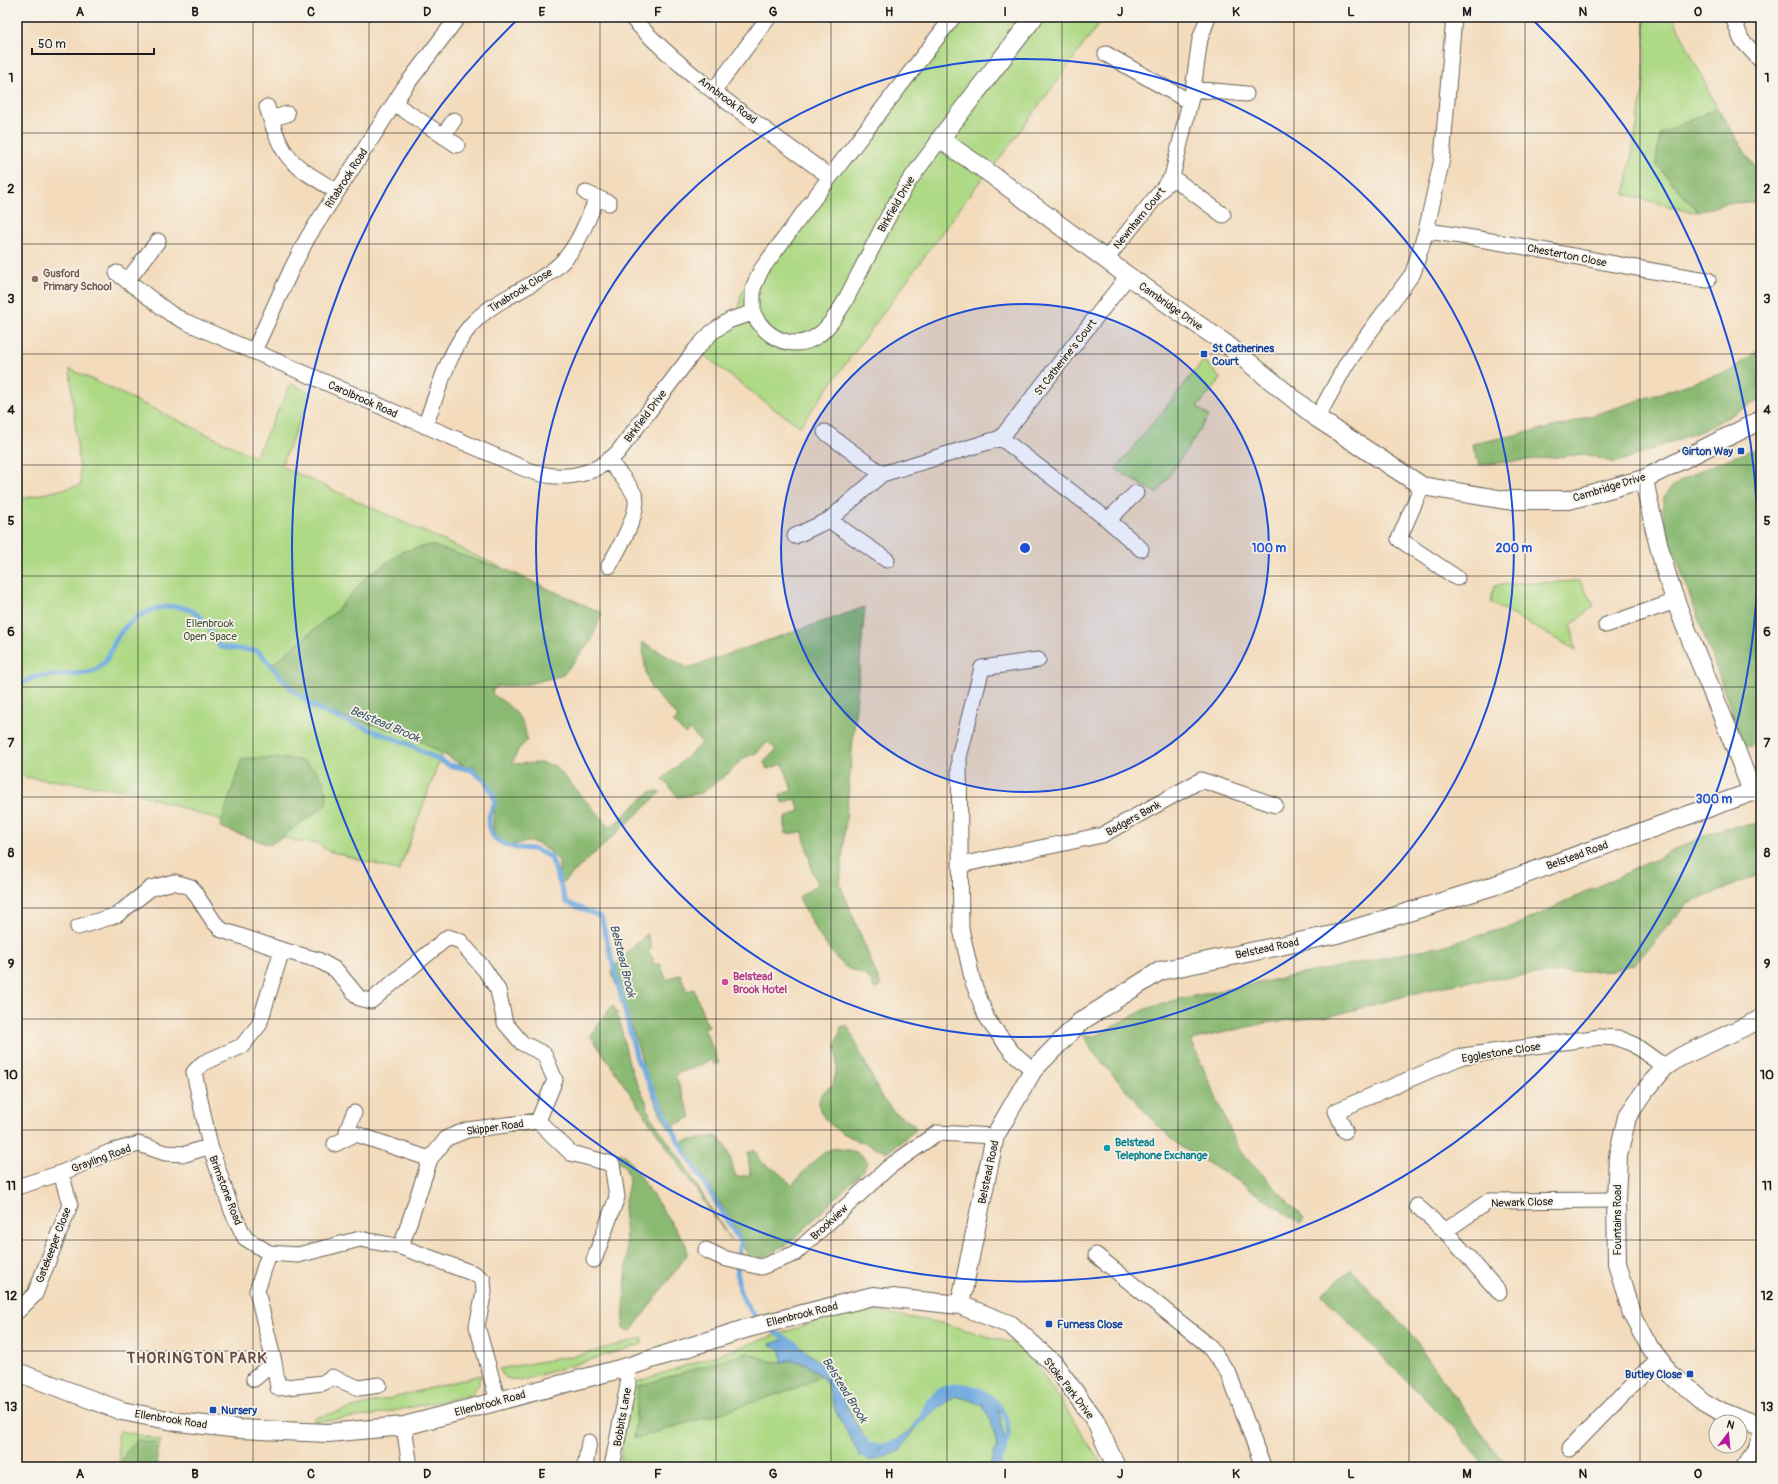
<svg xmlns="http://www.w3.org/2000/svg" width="1778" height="1484" font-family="Pangolin,sans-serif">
	<rect width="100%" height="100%" fill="#f7f3e8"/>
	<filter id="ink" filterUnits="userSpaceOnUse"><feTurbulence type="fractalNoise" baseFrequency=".025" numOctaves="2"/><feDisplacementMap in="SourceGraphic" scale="8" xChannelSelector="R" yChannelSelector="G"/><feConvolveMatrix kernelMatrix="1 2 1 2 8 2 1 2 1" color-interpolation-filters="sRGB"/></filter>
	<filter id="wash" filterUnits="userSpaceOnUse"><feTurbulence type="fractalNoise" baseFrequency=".012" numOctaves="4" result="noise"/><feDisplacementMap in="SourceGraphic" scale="16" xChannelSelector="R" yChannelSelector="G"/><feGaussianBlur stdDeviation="0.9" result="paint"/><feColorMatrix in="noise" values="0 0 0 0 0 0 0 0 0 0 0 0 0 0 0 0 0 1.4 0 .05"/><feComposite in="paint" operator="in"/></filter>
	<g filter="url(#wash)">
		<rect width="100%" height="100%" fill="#f3dbbc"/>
		<!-- green -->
		<path fill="#aed985" stroke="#657a50" d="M 953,17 L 1104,17 L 998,161 L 980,181 L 800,426 L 771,407 L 696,349 L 738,317 L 741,294 Z
			M 1647,17 L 1673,17 L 1717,108 L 1661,134 L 1656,164 L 1698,212 L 1687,211 L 1625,194 L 1644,86 L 1645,18 Z
			M 1204,360 L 1221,379 L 1197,407 L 1209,416 L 1157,494 L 1116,469 Z
			M 70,369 L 255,457 L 291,384 L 311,393 L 281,466 L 509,571 L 399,871 L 329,851 L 317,843 L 300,842 L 200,814 L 127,790 L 17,776 L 17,500 L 81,485 Z
			M 1580,581 L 1594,606 L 1571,625 L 1576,650 L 1491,603 L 1494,585 Z
			M 856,1308 L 942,1323 L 1025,1347 L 1104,1467 L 620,1467 L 628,1385 Z
			M 642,1338 L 642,1344 L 520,1381 L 506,1378 L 499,1369 L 584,1354 Z
			M 481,1375 L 478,1386 L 470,1395 L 374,1415 L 314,1422 L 314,1418 Z
			M 120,1431 L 160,1440 L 159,1450 L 147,1447 L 126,1467 L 120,1467 L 117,1435 Z"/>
		<!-- forest -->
		<path fill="#8ab972" stroke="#536a47" d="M 1717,108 L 1761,177 L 1761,202 L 1727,203 L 1698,212 L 1656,164 L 1658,144 L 1661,134 Z
			M 1761,348 L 1761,399 L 1706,429 L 1615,463 L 1585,454 L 1479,465 L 1472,444 L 1563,425 L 1732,370 Z
			M 1761,447 L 1761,742 L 1745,748 L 1668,535 C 1665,523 1661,511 1664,498 C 1670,477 1740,455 1761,447 Z
			M 431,545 L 509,571 L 602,613 L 591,641 L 563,675 L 524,685 L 498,686 L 492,690 L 493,695 C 512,706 525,718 527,741 L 518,750 L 512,764 L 541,763 L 555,766 L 610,828 L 650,792 L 661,792 L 559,886 L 559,861 C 554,855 539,842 531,842 C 517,841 508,851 497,838 C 488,828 497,811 494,799 C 491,787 482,780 474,771 L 474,765 L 466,767 L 408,734 L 311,708 L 286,683 L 272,665 L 337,610 L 366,577 L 403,551 Z
			M 865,607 L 840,884 L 881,986 L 875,989 C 865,966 853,976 840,962 C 823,944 809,920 799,897 L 818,884 L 812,870 L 803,832 L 785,834 L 785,818 L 800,811 L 795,799 L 782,803 L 780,795 L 792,790 L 783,764 L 767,769 L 764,762 L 776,750 L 768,742 L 756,753 L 744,758 L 730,772 L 701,793 L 678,797 L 663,779 L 702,743 L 690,730 L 685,734 L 673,722 L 678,717 L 651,689 L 646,673 L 642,642 L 688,668 Z
			M 242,758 C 257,759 291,756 304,762 C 321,770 329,788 326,805 L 270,845 L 220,827 Z
			M 1761,823 L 1761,874 L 1687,904 L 1635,964 L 1614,970 L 1562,972 L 1466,982 L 1439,987 L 1331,1016 L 1265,1023 L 1191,1040 L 1238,1148 L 1304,1219 L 1301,1224 L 1243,1184 L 1181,1147 L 1157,1125 L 1106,1067 L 1092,1051 L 1083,1034 L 1095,1036 L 1146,1009 L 1179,999 L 1446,945 L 1517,925 L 1708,834 L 1725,828 Z
			M 647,934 L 652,947 L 648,952 L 653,958 L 653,964 L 660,964 L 667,980 L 680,974 L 687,991 L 694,989 L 705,1020 L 709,1026 L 704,1028 L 719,1063 L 714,1065 L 712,1060 L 675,1075 L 691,1117 L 669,1128 C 650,1100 645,1067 634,1034 C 627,1013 618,992 611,971 L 629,951 Z
			M 613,1005 L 619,1019 L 628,1060 L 634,1077 L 647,1103 L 650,1116 L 681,1160 L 731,1241 L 590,1035 Z
			M 847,1025 L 882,1098 L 894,1112 L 913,1124 L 916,1130 L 888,1152 C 867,1144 823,1131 819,1106 C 818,1095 824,1091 833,1085 L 837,1067 L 836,1046 L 841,1027 Z
			M 716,1136 C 730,1145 730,1162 736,1177 L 750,1175 L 748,1153 L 754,1149 L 761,1162 L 778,1172 L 792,1185 C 800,1176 821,1151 832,1149 C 837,1148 843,1150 848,1150 C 857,1152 861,1154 867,1161 L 864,1170 L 790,1243 L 758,1260 L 749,1259 L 731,1219 L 679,1142 Z
			M 619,1153 L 625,1155 L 686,1244 L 687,1255 L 631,1331 L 623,1329 L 627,1259 L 624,1206 L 629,1183 L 628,1174 L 624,1166 L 619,1162 Z
			M 1351,1269 L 1413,1336 L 1425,1355 L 1507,1467 L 1485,1467 L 1457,1431 L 1322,1295 Z
			M 748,1353 L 769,1361 L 782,1362 L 791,1360 L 805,1363 L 821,1376 L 799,1387 L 721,1413 L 634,1439 L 638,1386 Z
			M 137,1440 L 156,1443 L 158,1467 L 121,1467 L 125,1453 Z"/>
		<!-- water -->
		<path fill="#70aae0" stroke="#46637e" d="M 785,1339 L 798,1344 L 832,1373 L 840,1386 L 846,1405 L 868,1445 L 879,1449 C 893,1444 912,1431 921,1419 C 926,1413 933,1395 939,1392 C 956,1382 982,1386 995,1401 C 999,1406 1000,1418 1001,1424 C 1006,1446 1008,1447 996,1467 L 989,1467 L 997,1446 L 991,1421 L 983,1406 L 970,1400 L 954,1396 L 914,1429 L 900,1451 L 876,1460 L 869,1460 L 860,1456 L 836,1412 L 827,1385 L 821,1376 L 805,1363 L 791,1360 L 782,1362 L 781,1351 L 770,1344 Z"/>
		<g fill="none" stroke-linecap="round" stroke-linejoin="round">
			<!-- stream -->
			<path stroke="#70aae0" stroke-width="5" d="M 17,685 L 34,677 L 88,673 C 111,666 108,648 121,632 C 139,609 179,595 202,619 C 209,626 214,639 220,647 L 258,651 L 294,691 L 313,706 L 326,713 L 406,743 L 449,765 L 472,770 L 485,781 L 493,794 L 495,803 C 481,826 491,844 518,848 C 524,849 531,848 536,850 C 541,852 546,855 551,857 L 566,902 L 601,917 L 637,1059 L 679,1142 L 741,1243 C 734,1274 735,1299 761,1321
				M 767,1327 L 798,1346
				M 916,1426 C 924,1415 926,1401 937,1393 C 962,1374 1001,1395 1007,1423 C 1011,1439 1004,1453 997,1467
				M 864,1439 L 868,1445 C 878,1447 889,1446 898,1441"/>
		</g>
	</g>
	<g filter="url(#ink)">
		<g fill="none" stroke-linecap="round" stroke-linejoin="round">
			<defs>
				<path id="minor" d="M 631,17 C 687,78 763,127 830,177
					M 1733,17 L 1741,39 L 1761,61
					M 1106,54 L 1190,102
					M 1193,89 L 1246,94
					M 714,90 L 769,17
					M 395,104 L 457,145
					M 267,107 C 272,123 277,141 287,155 C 299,171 321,181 337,192
					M 271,119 L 287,114
					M 443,136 L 454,120
					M 1172,177 L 1223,215
					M 586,193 L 609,203
					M 1426,231 C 1521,243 1613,266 1708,280
					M 1106,259 L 1172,177 L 1193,89 L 1200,39 L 1208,17
					M 117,273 L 171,314 L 186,322 L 523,468 C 556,482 592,479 618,452 L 696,349 L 712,332 L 730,320 L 753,313 L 753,288 L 761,270 L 830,177 L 953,17
					M 127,281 L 158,241
					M 753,313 C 766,339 796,354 821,333 C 831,325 837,314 844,303 L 890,213 L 909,181 L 940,139
					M 254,351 L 292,268 L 308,237 L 404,88 L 458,17
					M 1317,418 L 1347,363 L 1413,273 L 1426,231 L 1442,159 L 1454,17
					M 425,426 C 438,392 448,351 472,324 C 495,299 527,290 553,270 C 576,253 586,223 597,198
					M 825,432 L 882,474
					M 1001,438 L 1108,520 L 1141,549
					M 608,460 C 617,471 629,483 635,496 C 641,511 617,552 609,566
					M 1422,486 L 1399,539 L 1457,578
					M 829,520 L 887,560
					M 1108,520 L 1136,493
					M 795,536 L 829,520 L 882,474 L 1001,438 L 1128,276
					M 1606,625 L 1676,601
					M 960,865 L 1102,835 L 1201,780 L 1275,805
					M 78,927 L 117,915 L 151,888 L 174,882 L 191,887 L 214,922 L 222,930 L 282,950 L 318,960 L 336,970 L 359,998 L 371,1001 L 448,937 L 460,941 L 485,970 L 498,990 L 505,1023 L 522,1043 L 544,1054 L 555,1080 L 538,1121
					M 282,950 L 259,1025 L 242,1046 L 203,1063 L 194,1072 L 210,1146 L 232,1211 L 245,1238 L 269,1253 L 298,1255 L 360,1239 L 401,1247 L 475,1274 L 483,1280 L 484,1292 L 477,1326 L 498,1401
					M 1033,1070 L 1012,1052 L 987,1019 L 973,982 L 961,929 L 959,757 L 982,668 L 1038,660
					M 354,1113 L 347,1131 L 430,1159
					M 538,1121 L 571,1153 L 612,1164 L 617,1197 L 594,1260
					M 1345,1131 L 1336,1111 L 1463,1056 L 1600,1037 L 1618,1038 L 1633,1044 L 1665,1067
					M 335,1144 L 355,1134
					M 17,1187 L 61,1173 L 110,1152 L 139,1144 L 165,1153 L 186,1154 L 210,1146
					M 1417,1206 L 1445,1231
					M 401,1247 L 430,1159 L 447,1138 L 467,1130 L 538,1121
					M 706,1250 L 723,1258 L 761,1267 L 794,1254 L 889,1167 L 937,1133 L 995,1136
					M 1096,1255 L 1208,1345 L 1229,1374 L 1263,1467
					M 1499,1292 L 1445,1231 L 1489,1201 L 1616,1200
					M 18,1311 L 35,1294 L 70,1205 L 61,1173
					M 274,1362 L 278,1388 L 323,1383 L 332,1377 L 359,1388 L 379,1385
					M 254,1379 L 274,1362 L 257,1291 L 269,1253
					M 404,1426 L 410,1467
					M 1570,1449 L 1658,1358
					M 585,1467 L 589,1442
					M 612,1467 L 628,1385 L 627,1367
					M 1744,1467 L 1753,1453 L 1761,1429"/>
				<path id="tertiary" d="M 1034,17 L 940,139 L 988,172 L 1128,276 L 1226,344 L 1317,418 L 1422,486 L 1505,500 L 1569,500 L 1644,479 L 1761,420
					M 1644,479 C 1652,520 1661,562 1676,602 C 1700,666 1729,728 1752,792
					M 1761,1019 L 1680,1057 L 1665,1067 L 1644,1092 L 1627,1117 L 1618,1156 L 1616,1200 L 1617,1263 L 1632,1314 L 1649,1346 L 1671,1374 L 1703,1402 L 1722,1413 L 1761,1429
					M 960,1305 L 995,1136 L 1033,1070 L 1080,1022 L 1160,971 L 1337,934 L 1490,887 L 1752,792 L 1761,790
					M 17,1372 L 122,1411 L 178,1422 L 240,1429 L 328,1433 L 404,1426 L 627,1367 L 748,1328 L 873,1296 L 960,1305 L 1011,1325 L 1054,1364 L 1095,1420 L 1116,1467"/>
			</defs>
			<!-- minor casing -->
			<use href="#minor" stroke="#675f54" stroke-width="17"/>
			<!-- tertiary casing -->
			<use href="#tertiary" stroke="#675f54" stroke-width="20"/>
			<!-- minor -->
			<use href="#minor" stroke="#fff" stroke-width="15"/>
			<!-- tertiary -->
			<use href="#tertiary" stroke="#fff" stroke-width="18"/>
		</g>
	</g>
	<!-- grid -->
	<path fill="none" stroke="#1c1c1c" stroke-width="1" stroke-opacity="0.55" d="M 138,17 L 138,1467M 253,17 L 253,1467M 369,17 L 369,1467M 484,17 L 484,1467M 600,17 L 600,1467M 716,17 L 716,1467M 831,17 L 831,1467M 947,17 L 947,1467M 1062,17 L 1062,1467M 1178,17 L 1178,1467M 1294,17 L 1294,1467M 1409,17 L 1409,1467M 1525,17 L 1525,1467M 1640,17 L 1640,1467M 17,133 L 1761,133M 17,244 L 1761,244M 17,354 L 1761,354M 17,465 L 1761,465M 17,576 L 1761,576M 17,687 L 1761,687M 17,797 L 1761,797M 17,908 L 1761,908M 17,1019 L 1761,1019M 17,1130 L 1761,1130M 17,1240 L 1761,1240M 17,1351 L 1761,1351"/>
	<!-- distance rings -->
	<circle cx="1025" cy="548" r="244" fill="#1d4ed8" fill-opacity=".12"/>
	<g fill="none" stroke="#1d4ed8" stroke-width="2">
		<circle cx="1025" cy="548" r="244"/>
		<circle cx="1025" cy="548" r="489"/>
		<path d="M1534 21A733 733 0 1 1 516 21"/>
	</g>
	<!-- markers -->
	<circle fill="#8d6e63" stroke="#f7f3e8" stroke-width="1.5" cx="35" cy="279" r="4"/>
	<g fill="#1a4fb4" stroke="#f7f3e8" stroke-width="1.5">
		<rect x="1200" y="350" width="8" height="8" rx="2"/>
		<rect x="1737" y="447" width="8" height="8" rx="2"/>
		<rect x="1045" y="1320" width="8" height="8" rx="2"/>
		<rect x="1686" y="1370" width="8" height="8" rx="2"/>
		<rect x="209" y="1406" width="8" height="8" rx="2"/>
	</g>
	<circle fill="#d1479c" stroke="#f7f3e8" stroke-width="1.5" cx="725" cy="982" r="4"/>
	<circle fill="#0f9aa8" stroke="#f7f3e8" stroke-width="1.5" cx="1107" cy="1148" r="4"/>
	<g text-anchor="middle" stroke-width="3.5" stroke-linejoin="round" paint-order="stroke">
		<!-- street labels -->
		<g font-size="11" fill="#1c1c1c" stroke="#f7f3e8">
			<text transform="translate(728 100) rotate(37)" y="4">Annbrook Road</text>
			<text transform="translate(346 178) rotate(-57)" y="4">Ritabrook Road</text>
			<text transform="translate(896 204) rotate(-60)" y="4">Birkfield Drive</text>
			<text transform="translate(1139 218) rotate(-51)" y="4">Newnham Court</text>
			<text transform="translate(1567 255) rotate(11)" y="4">Chesterton Close</text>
			<text transform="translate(520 290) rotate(-32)" y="4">Tinabrook Close</text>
			<text transform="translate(1171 306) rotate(35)" y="4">Cambridge Drive</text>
			<text transform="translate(1065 357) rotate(-52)" y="4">St Catherine's Court</text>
			<text transform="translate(363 399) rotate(24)" y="4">Carolbrook Road</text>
			<text transform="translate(645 416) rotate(-53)" y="4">Birkfield Drive</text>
			<text transform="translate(1609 487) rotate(-17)" y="4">Cambridge Drive</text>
			<text transform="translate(1133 818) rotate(-29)" y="4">Badgers Bank</text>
			<text transform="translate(1577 855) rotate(-20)" y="4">Belstead Road</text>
			<text transform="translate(1267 948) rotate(-12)" y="4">Belstead Road</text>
			<text transform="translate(1501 1052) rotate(-9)" y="4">Egglestone Close</text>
			<text transform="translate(495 1127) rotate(-8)" y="4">Skipper Road</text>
			<text transform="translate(101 1158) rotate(-20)" y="4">Grayling Road</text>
			<text transform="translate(988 1172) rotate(-78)" y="4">Belstead Road</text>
			<text transform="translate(226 1190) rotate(69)" y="4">Brimstone Road</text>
			<text transform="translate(1522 1202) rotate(-2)" y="4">Newark Close</text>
			<text transform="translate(1617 1220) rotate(-90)" y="4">Fountains Road</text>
			<text transform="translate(829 1222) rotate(-43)" y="4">Brookview</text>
			<text transform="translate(53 1245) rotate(-69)" y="4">Gatekeeper Close</text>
			<text transform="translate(802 1314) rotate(-14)" y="4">Ellenbrook Road</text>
			<text transform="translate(1069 1388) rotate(52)" y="4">Stoke Park Drive</text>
			<text transform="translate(490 1403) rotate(-15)" y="4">Ellenbrook Road</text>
			<text transform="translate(622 1417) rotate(-80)" y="4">Bobbits Lane</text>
			<text transform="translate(171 1419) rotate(9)" y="4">Ellenbrook Road</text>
		</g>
		<!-- education labels -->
		<g font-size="11" font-weight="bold" fill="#785e54" stroke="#f7f3e8" text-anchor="start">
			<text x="43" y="277">Gusford<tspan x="43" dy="13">Primary School</tspan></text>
		</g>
		<!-- transit labels -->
		<g font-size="11" font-weight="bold" fill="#164399" stroke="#f7f3e8" text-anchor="start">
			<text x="1212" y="352">St Catherines<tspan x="1212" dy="13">Court</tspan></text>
			<text x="1733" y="455" text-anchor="end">Girton Way</text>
			<text x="1057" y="1328">Furness Close</text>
			<text x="1682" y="1378" text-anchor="end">Butley Close</text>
			<text x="221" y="1414">Nursery</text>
		</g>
		<!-- park labels -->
		<g font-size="11" fill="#48553c" stroke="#f7f3e8">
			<text x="210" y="627">Ellenbrook<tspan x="210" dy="13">Open Space</tspan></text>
		</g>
		<!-- hotel labels -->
		<g font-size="11" font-weight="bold" fill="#b23c85" stroke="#f7f3e8" text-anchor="start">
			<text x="733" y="980">Belstead<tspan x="733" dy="13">Brook Hotel</tspan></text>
		</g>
		<!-- culture labels -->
		<g font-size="11" font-weight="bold" fill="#0d838f" stroke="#f7f3e8" text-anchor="start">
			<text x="1115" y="1146">Belstead<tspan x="1115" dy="13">Telephone Exchange</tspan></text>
		</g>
		<!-- water labels -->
		<g font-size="12" font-style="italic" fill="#3e556a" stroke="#f7f3e8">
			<text transform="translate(385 724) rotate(23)" y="4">Belstead Brook</text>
			<text transform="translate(623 961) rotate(76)" y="4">Belstead Brook</text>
			<text transform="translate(845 1390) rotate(58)" y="4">Belstead Brook</text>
		</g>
		<!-- district labels -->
		<g font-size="15" font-weight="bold" letter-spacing="1" fill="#684c44" stroke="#f7f3e8">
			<text x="197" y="1363">THORINGTON PARK</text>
		</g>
	</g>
	<circle cx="1025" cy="548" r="6" fill="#1d4ed8" stroke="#f7f3e8" stroke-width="2"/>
	<g font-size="12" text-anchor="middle" font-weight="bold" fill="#1d4ed8" stroke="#f7f3e8" stroke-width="3.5" stroke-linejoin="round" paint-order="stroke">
		<text x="1269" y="552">100 m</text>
		<text x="1514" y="552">200 m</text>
		<text x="1714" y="803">300 m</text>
	</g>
	<!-- margin -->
	<rect width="1778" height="1484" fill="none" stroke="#f7f3e8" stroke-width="44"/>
	<!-- north arrow -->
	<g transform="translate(1728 1434) rotate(16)"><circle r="19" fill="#f7f3e8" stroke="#9f9d96"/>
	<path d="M0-3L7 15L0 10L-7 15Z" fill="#b5179e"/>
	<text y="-6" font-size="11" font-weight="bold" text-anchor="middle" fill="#1c1c1c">N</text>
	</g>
	<!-- scale -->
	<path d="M32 48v6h122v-6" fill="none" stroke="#1c1c1c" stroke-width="2"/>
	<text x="38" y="48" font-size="12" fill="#1c1c1c" stroke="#f7f3e8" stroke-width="3" paint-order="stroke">50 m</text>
	<rect x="22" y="22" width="1734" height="1440" fill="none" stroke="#1c1c1c" stroke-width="1.5"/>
	<g font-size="13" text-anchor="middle" font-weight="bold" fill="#1c1c1c">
		<text x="80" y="16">A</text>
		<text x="195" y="16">B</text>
		<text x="311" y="16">C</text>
		<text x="427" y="16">D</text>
		<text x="542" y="16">E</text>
		<text x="658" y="16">F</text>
		<text x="773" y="16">G</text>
		<text x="889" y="16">H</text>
		<text x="1005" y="16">I</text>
		<text x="1120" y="16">J</text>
		<text x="1236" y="16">K</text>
		<text x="1351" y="16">L</text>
		<text x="1467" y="16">M</text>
		<text x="1583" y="16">N</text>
		<text x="1698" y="16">O</text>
		<text x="11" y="82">1</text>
		<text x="1767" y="82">1</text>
		<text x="11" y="193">2</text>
		<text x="1767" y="193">2</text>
		<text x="11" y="303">3</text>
		<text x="1767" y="303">3</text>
		<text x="11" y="414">4</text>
		<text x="1767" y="414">4</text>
		<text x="11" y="525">5</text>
		<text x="1767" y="525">5</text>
		<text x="11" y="636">6</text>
		<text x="1767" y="636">6</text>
		<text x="11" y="747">7</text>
		<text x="1767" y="747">7</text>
		<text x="11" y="857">8</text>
		<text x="1767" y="857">8</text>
		<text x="11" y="968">9</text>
		<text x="1767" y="968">9</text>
		<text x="11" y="1079">10</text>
		<text x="1767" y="1079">10</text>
		<text x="11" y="1190">11</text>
		<text x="1767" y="1190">11</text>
		<text x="11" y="1300">12</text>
		<text x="1767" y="1300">12</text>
		<text x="11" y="1411">13</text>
		<text x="1767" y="1411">13</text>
		<text x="80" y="1478">A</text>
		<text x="195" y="1478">B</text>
		<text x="311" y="1478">C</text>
		<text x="427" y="1478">D</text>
		<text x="542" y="1478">E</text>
		<text x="658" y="1478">F</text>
		<text x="773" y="1478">G</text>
		<text x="889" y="1478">H</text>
		<text x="1005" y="1478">I</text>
		<text x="1120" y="1478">J</text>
		<text x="1236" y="1478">K</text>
		<text x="1351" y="1478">L</text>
		<text x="1467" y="1478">M</text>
		<text x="1583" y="1478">N</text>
		<text x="1698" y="1478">O</text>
	</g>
</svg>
